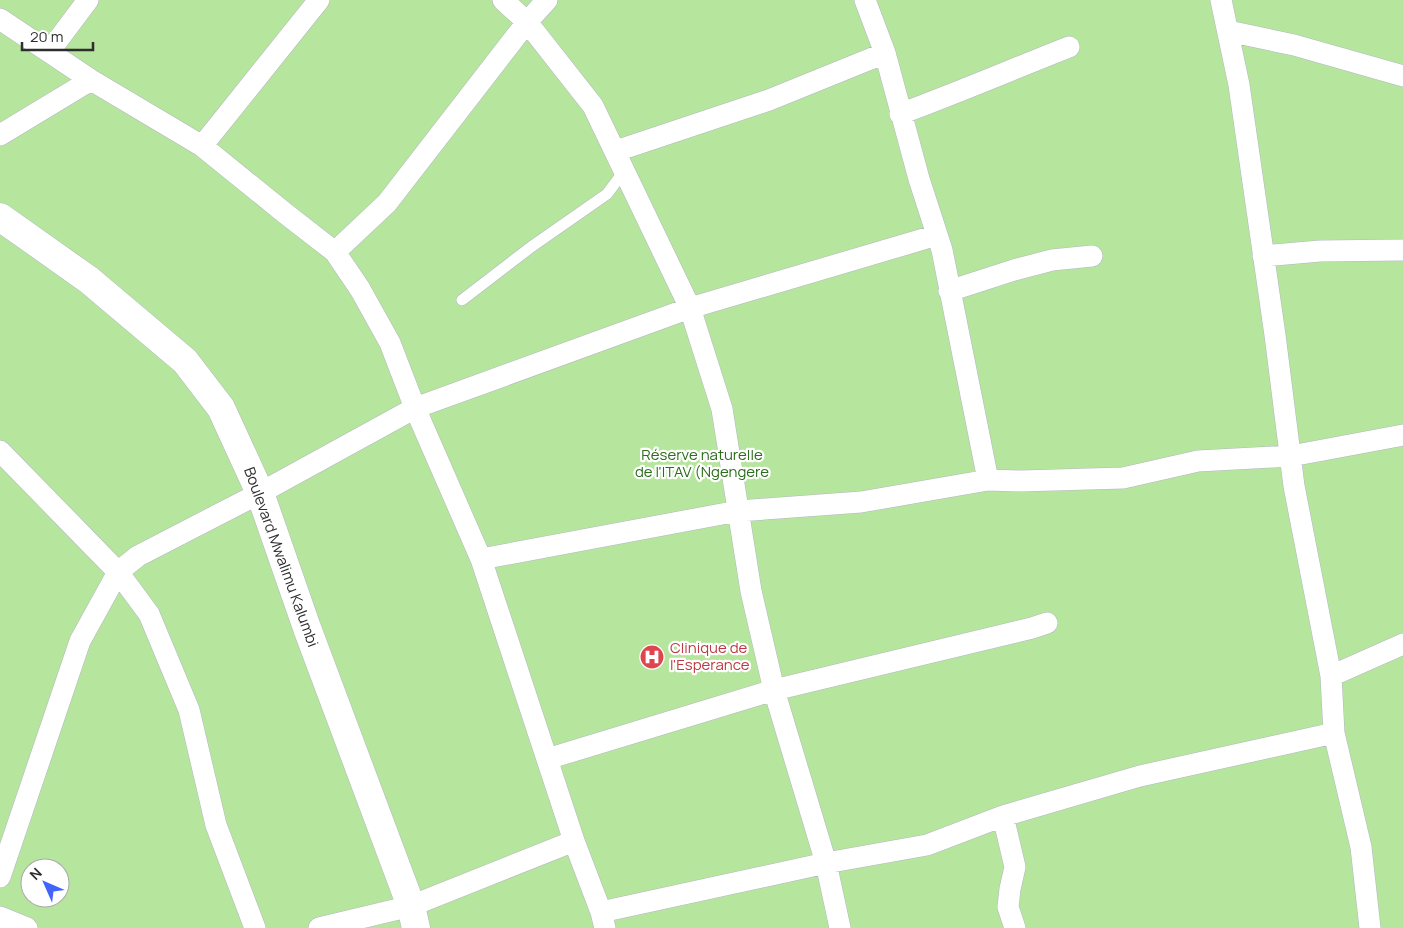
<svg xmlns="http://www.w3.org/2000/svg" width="1403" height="928" font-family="Manrope,sans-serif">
	<rect width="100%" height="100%" fill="#efe9e1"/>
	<!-- green -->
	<path fill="#b6e59e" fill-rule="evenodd" d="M 0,0 L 1403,0 L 1403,928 L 0,928 ZM 30,868 L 60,868 L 60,898 L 30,898 Z"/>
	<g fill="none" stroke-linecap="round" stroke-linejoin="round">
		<defs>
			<path id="lane" d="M 462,300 L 531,247 L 607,194 L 625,170"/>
			<path id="street" d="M 503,0 L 527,22 L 593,106 L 690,308 L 722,409 L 751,591 L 774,690 L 826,863 L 840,928
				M 865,0 L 885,53 L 919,179 L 942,250 L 988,480
				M 1221,0 L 1239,85 L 1275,335 L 1294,486 L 1331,676 L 1334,733 L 1361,847 L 1370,928
				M 0,19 L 91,80 L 202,146 L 286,214 L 335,252 L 360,289 L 390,343 L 415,408 L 481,559 L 574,841 L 601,912 L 605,928
				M 1228,31 L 1294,45 L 1403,76
				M 49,52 L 88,0
				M 900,114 C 957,93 1013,69 1069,47
				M 0,135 L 91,80
				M 202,146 L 319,0
				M 616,151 L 769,100 L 885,53
				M 335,252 L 387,203 L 527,22 L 547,0
				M 1263,256 L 1320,251 L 1403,250
				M 949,291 L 1014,270 L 1052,260 L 1092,256
				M 0,451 L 118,572 L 80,641 L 0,877
				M 481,559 L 738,511 L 861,502 L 988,480 L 1021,481 L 1123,478 L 1198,461 L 1291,456 L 1403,435
				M 1331,676 L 1403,644
				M 547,759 L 774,690 L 1032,628 L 1047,623
				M 1003,816 L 1015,867 L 1010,889 L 1008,907 L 1015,928
				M 601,912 L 826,863 L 927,845 L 1003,816 L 1140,776 L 1334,733
				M 0,917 L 27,928
				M 255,928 L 216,825 L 189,710 L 149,614 L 118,572 L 138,556 L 260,493 L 415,408 L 690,308 L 937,235
				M 319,928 L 411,906 L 574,841"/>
			<path id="secondary" d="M 0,217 L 89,280 L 185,361 L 221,408 L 260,493 L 307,628 L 411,906 L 416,928"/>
		</defs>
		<!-- lane casing -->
		<use href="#lane" stroke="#b4b7c1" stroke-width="12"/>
		<!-- street casing -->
		<use href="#street" stroke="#b4b7c1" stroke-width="22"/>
		<!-- secondary casing -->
		<use href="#secondary" stroke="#b4b7c1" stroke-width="29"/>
		<!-- lane -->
		<use href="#lane" stroke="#fff" stroke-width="11"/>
		<!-- street -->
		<use href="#street" stroke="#fff" stroke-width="21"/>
		<!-- secondary -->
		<use href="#secondary" stroke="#fff" stroke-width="28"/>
	</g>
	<!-- icons -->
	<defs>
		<symbol id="hospital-disc" viewBox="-11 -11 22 22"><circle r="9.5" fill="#e0444e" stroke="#fff"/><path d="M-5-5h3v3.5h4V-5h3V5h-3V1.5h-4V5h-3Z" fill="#fff"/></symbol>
	</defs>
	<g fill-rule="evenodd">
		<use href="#hospital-disc" x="638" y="643" width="28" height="28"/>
	</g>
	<g text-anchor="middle" stroke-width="4.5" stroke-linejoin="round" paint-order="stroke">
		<!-- park labels -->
		<g font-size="15" fill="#2c6e1b" stroke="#fff">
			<text x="702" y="460">Réserve naturelle<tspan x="702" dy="17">de l'ITAV (Ngengere</tspan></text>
		</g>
		<!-- street labels -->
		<g font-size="15" fill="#2e2e2e" stroke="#fff">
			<text transform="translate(281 557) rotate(70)" y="5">Boulevard Mwalimu Kalumbi</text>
		</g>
		<!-- health labels -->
		<g font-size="15" fill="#be3a42" stroke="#fff" text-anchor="start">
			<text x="670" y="653">Clinique de<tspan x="670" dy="17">l'Esperance</tspan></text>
		</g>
	</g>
	<!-- north arrow -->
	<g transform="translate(45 883) rotate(315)"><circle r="24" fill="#ffffff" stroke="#ababab"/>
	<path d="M0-4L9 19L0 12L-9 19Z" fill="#4264fb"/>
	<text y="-8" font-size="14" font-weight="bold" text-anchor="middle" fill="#2e2e2e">N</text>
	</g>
	<!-- scale -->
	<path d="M22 42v8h71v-8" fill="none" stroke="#2e2e2e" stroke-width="2.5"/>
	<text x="30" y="42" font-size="15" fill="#2e2e2e" stroke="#ffffff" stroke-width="4" paint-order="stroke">20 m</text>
</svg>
